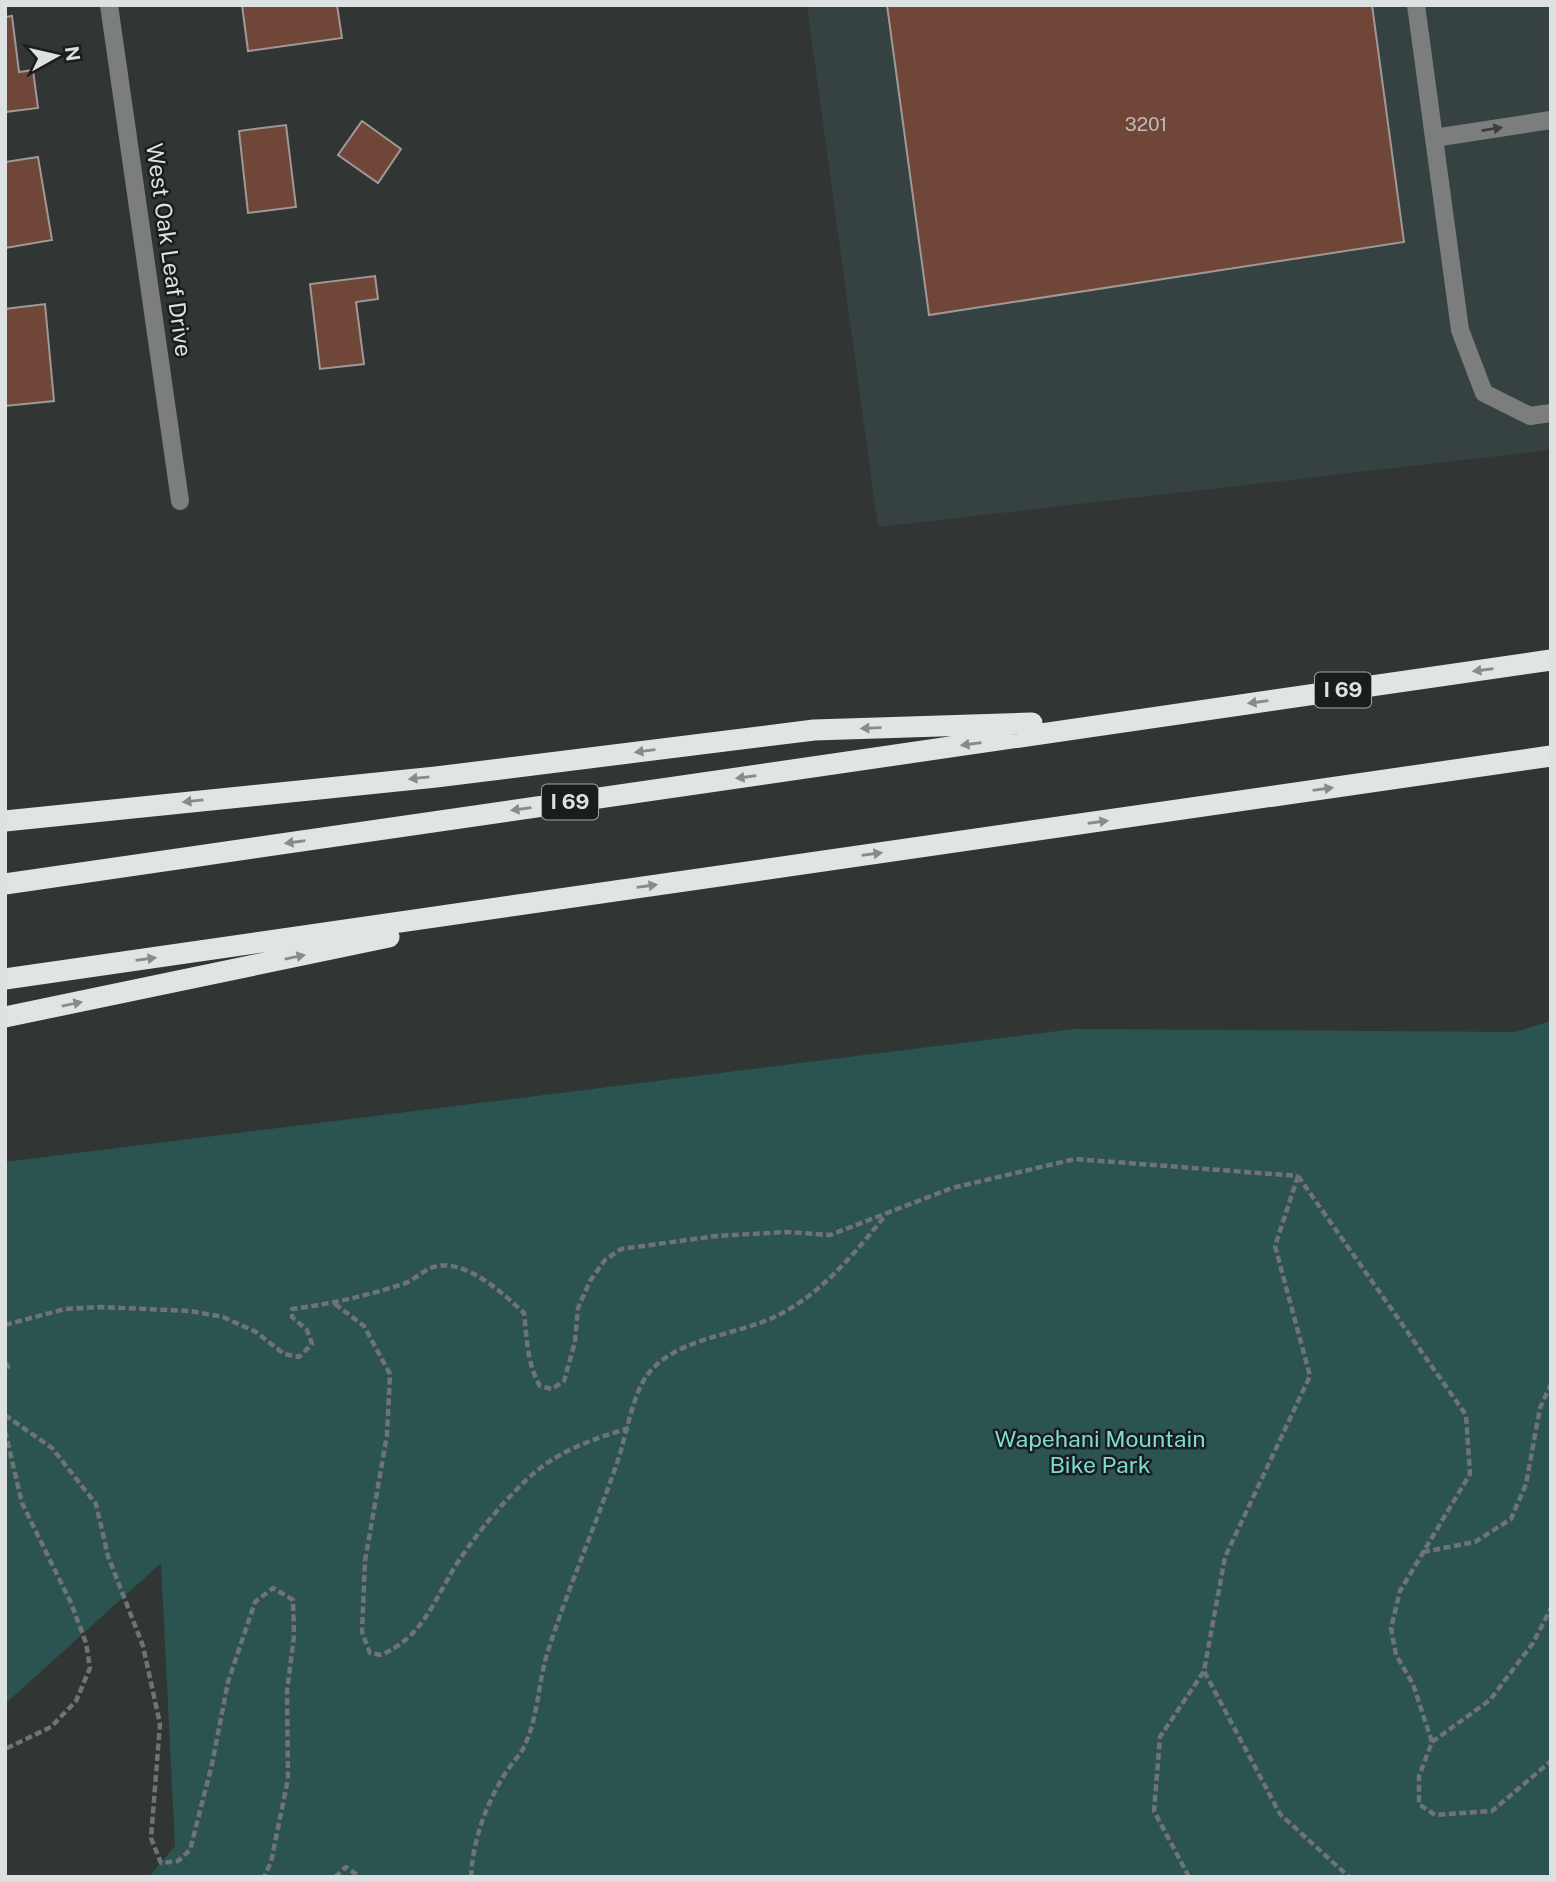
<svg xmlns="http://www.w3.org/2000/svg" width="1556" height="1882" font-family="'Public Sans',sans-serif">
	<rect width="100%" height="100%" fill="#313635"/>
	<!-- built -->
	<path fill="#354241" d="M 807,5 L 1551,5 L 1551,450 L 878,527 Z"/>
	<!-- green -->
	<path fill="#2b5451" d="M 1551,1021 L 1551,1877 L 149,1877 L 175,1846 L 161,1563 L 5,1704 L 5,1162 L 1074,1029 L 1515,1032 Z"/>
	<!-- building -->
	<path fill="#704638" stroke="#9e9997" stroke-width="2" d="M 242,5 L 337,5 L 342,38 L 248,51 Z
		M 887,5 L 1372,5 L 1404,242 L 929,315 Z
		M 12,16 L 19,72 L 33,70 L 38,108 L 5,112 L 5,17 Z
		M 362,121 L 401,149 L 378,183 L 338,155 Z
		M 286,125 L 296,207 L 248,213 L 239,131 Z
		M 38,157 L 52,240 L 5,248 L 5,162 Z
		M 375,276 L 378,299 L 356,302 L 364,364 L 320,369 L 310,284 Z
		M 45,304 L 54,401 L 5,406 L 5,309 Z"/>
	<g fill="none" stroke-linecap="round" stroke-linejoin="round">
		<!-- path -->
		<path stroke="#6f7373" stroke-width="4.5" stroke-dasharray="7 3.5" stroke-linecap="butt" d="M 1298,1176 L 1466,1415 L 1470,1474 L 1400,1591 L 1391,1628 L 1396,1655 L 1413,1684 L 1432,1742 L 1419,1776 L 1419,1804 L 1435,1815 L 1492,1811 L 1551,1761
			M 1298,1176 L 1275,1246 L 1310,1376 L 1225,1557 L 1204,1671 L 1280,1814 L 1349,1877
			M 335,1304 L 364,1326 L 390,1374 L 387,1435 L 365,1561 L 362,1632 L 370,1653 L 381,1655 C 419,1638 430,1610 449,1577 C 468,1542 521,1477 555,1458 C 578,1444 603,1436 629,1428
			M 5,1325 L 65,1309 L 100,1307 L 190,1311 L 223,1317 L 256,1332 L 284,1354 L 299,1357 L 312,1344 L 307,1330 L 292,1317 L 292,1309 C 330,1304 366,1296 403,1284 C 413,1281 421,1272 431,1268 C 462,1255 504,1294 524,1313 C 527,1338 527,1364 540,1386 L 552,1389 L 564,1381 L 575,1342 L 578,1308 L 590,1281 L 605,1260 L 621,1249 L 716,1236 L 787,1232 L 830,1235 L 952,1188 L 1075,1159 L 1298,1176
			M 5,1362 L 8,1367 L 5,1372
			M 5,1415 L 52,1448 L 96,1504 L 108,1556 L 143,1646 L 160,1724 L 151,1838 L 161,1863 L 178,1861 L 190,1850 L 212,1764 L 228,1682 L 255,1602 L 273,1588 L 293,1600 L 294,1636 L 287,1691 L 288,1779 L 271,1862 L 264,1877
			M 5,1431 L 22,1503 L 71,1603 L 86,1643 L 90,1668 L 76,1701 L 51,1727 L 5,1749
			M 1423,1552 L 1475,1542 L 1511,1519 L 1526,1484 L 1540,1408 L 1551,1384
			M 1432,1742 L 1490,1700 L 1533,1643 L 1551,1608
			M 335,1877 L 346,1867 L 360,1877
			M 471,1877 C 473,1841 485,1807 503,1777 C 509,1766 519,1757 524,1747 C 538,1718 538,1684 547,1654 C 568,1588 596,1525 618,1460 C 626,1436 633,1393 648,1374 C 676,1338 733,1336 772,1318 C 819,1297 854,1254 885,1216
			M 1189,1877 L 1154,1811 L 1160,1737 L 1204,1671"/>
		<!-- minor -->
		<path stroke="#7c7e7e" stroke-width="18" d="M 109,5 L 180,501
			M 1416,5 L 1460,330 L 1484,393 L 1530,416 L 1551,413
			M 1434,138 L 1551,120"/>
		<!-- highway -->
		<path stroke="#dfe5e5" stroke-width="21" d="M 5,821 L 436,777 L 814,730 L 1032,723
			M 5,884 L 1551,660
			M 5,979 L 1551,756
			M 5,1017 L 389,937"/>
	</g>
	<!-- one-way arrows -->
	<defs><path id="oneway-solid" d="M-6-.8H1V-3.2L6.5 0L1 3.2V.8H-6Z" transform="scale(1.75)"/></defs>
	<use fill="#3c3f3e" href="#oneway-solid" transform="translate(1492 129) rotate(-9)"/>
	<g fill="#868b8b">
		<use href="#oneway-solid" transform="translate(1483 670) rotate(172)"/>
		<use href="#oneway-solid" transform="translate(1258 702) rotate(172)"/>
		<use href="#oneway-solid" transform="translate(871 728) rotate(178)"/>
		<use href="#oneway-solid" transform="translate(971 744) rotate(172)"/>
		<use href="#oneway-solid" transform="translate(645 751) rotate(173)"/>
		<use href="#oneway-solid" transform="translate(746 777) rotate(172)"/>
		<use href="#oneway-solid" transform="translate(419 778) rotate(174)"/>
		<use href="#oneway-solid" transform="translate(1323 789) rotate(-8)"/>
		<use href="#oneway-solid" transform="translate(193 801) rotate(174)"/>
		<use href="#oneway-solid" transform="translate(521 809) rotate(172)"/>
		<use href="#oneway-solid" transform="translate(1098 822) rotate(-8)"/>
		<use href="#oneway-solid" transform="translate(295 842) rotate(172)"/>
		<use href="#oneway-solid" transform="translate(872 854) rotate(-8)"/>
		<use href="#oneway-solid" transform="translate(647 886) rotate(-8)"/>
		<use href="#oneway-solid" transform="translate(295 957) rotate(-12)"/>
		<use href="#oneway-solid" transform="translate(146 959) rotate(-8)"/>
		<use href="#oneway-solid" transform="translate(72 1004) rotate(-12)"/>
	</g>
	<g text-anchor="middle" stroke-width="5" stroke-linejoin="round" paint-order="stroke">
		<!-- number labels -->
		<g font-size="19" fill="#c2bab7">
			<text x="1146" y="131">3201</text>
		</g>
		<!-- shield labels -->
		<g fill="#1a1d1c" stroke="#a3a6a6" stroke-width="2">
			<rect x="1315" y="672.5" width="56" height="35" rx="5"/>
			<rect x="542" y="784.5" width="56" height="35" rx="5"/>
		</g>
		<g font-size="21" font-weight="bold" fill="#dee1e1">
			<text x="1343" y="697">I 69</text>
			<text x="570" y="809">I 69</text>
		</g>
		<!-- street labels -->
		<g font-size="23" fill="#dee1e1" stroke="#1a1d1c">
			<text transform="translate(169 250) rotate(82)" y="8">West Oak Leaf Drive</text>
		</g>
		<!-- park labels -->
		<g font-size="23" fill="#7bdcd7" stroke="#1a1d1c">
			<text x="1100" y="1447">Wapehani Mountain<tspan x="1100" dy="26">Bike Park</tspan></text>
		</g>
	</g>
	<!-- border -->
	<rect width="1556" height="1882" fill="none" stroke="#dee1e1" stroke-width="14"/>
	<!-- north arrow -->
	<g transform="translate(56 56) rotate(82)" stroke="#1a1d1c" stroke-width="5" paint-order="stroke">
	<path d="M0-5L12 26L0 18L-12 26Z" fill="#dee1e1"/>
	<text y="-10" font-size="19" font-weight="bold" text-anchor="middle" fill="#dee1e1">N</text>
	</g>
</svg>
